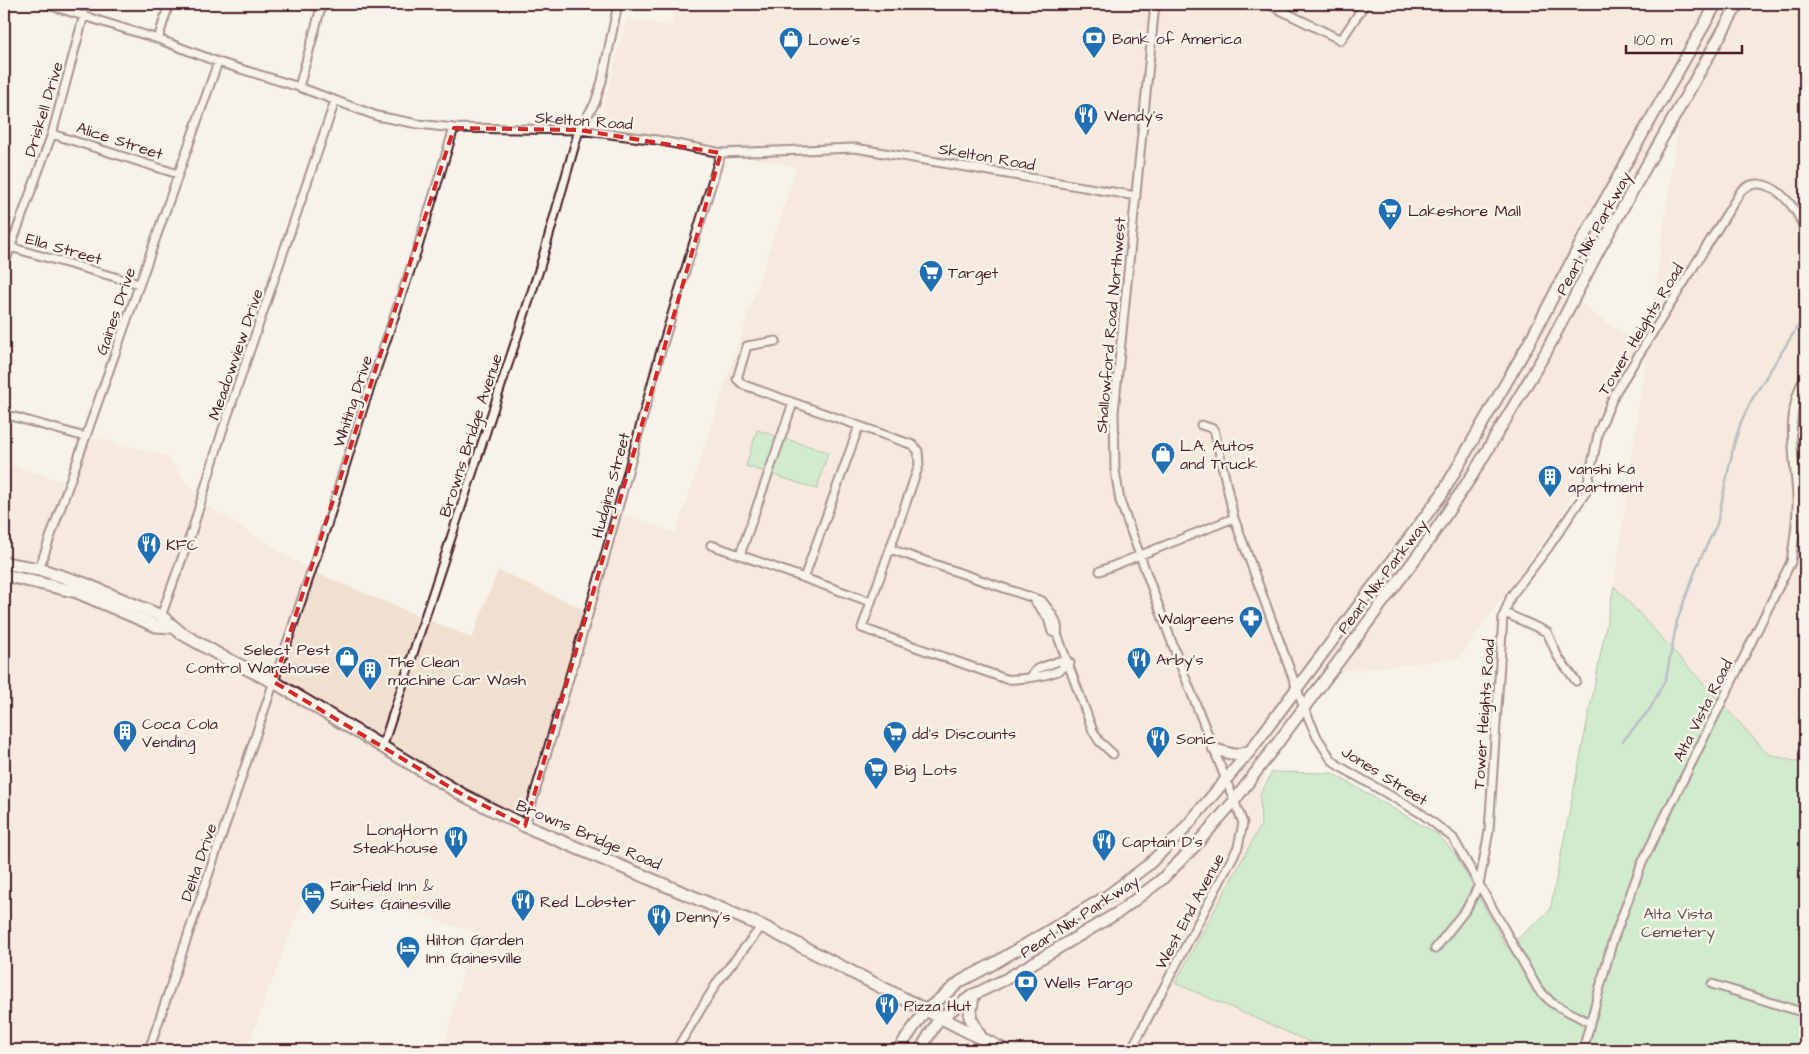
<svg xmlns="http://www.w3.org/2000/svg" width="1809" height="1054" font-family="'Architects Daughter',sans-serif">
	<rect width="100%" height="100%" fill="#f7f3e8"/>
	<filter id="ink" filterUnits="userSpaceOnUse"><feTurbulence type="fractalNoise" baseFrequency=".02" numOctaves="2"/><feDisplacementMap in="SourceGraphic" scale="10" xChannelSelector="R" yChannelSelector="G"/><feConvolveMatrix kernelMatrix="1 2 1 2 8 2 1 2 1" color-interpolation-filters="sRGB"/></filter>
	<g filter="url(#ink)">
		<!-- built -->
		<path fill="#f1dfd0" d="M 675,4 L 1805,4 L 1805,764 L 1768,754 L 1614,586 L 1683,88 L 1565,293 L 1641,346 L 1562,515 L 1459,658 L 1337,672 L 1268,765 L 1260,795 L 1261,825 L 1175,983 L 1328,1050 L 443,1050 L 463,973 L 476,933 L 311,878 L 246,1050 L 4,1050 L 4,463 L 67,483 L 78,434 L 166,455 L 200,501 L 311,571 L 472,638 L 498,570 L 587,611 L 613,511 L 676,533 L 797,167 L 598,125 L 627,19 L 671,26 Z"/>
		<!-- green -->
		<path fill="#9fe2ad" stroke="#74806c" d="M 757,430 L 828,452 L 817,489 L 746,466 Z
			M 1614,586 L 1768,754 L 1805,764 L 1805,1050 L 1328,1050 L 1175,983 L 1261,825 L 1260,795 L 1272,772 L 1332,773 L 1439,835 L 1455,854 L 1507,948 L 1550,910 Z"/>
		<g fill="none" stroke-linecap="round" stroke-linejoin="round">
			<!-- stream -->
			<path stroke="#727e9c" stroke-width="2.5" d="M 1623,741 L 1650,709 L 1666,678 L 1677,621 L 1697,566 L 1717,524 L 1734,444 L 1741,422 L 1751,401 L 1805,315"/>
			<defs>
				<path id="street" d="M 45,4 L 158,39 L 218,62 L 299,87 L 377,116 L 418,124 L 454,128 L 579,130 L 657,140 L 721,153 L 855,148 L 1136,196
					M 1268,4 L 1341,40 L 1365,4
					M 158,39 L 169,4
					M 299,87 L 322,4
					M 52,134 L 178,174
					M 10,247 L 139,284
					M 4,265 L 52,134 L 84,15
					M 776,341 L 747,346 L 737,379 L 744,385 L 913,445 L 918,451 L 919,465 L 890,549 L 1042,601 C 1049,610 1060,622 1057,634 L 1093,731 L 1099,741 L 1113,754
					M 793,403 L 740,555 L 804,578 L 859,426
					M 4,414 L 85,437
					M 1201,425 L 1214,429 L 1234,518 L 1304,708 L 1317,737 L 1331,759 L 1339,766 L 1422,814 L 1453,838 L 1538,989 L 1552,1003 L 1590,1023
					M 711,545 L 740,555
					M 39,569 L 218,62
					M 1100,571 L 1234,518
					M 804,578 L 871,602 L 862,628 L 1006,679 C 1021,680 1047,676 1060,670 C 1064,668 1065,665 1070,663
					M 1034,600 L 1048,618 L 1052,632 L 1057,634
					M 871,602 L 890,549
					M 1505,613 L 1547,632 L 1558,657 L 1576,681
					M 161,616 L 192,531 L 222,432 L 335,101
					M 1032,675 L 1037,669 L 1059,661 L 1066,664
					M 382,748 L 540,267 L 579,130 L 595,103 L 602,81 L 618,4
					M 525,826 L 599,578 L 660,354 L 721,153
					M 1435,949 L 1467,908 L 1479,885 L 1489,831 L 1503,617 L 1511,596 L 1548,548 L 1586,492 L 1599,430 L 1615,393 L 1741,191 C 1767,168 1799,208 1805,232
					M 1712,984 L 1805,1013
					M 149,1050 L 327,525 L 364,405 L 417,250 L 454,128
					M 676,1050 L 718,981 L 762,926
					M 1131,1050 L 1238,847 L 1243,823 L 1178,659 L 1120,501 L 1115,470 L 1114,412 L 1155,4
					M 1583,1050 L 1612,943 L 1642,863 L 1791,562 C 1794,541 1798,519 1797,497 C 1795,455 1784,415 1805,376"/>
				<path id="secondary" d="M 1214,749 L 1235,755 L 1250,751
					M 898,1050 L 925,1011 L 961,981 L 993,964 L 1107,896 L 1148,865 L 1180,834 L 1250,751 L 1442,494 L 1529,343 L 1583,239 L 1716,4
					M 920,1050 L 939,1019 L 973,995 L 1006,979 L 1119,912 L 1161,880 L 1194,847 L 1235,800 L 1427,543 L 1473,474 L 1546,352 L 1600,248 L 1738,4"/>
				<path id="primary" d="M 4,563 L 39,569 L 85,584 L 161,616 L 181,633 L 223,657 L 274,682 L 463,795 L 525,826 L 762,926 L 1004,1050
					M 4,575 L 77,592 L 156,626 L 172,627
					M 973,995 L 970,1017 L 981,1038"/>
			</defs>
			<!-- street casing -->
			<use href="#street" stroke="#4a1f2b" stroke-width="11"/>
			<!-- secondary casing -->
			<use href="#secondary" stroke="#4a1f2b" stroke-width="14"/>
			<!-- primary casing -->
			<use href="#primary" stroke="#4a1f2b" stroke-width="15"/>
			<!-- street -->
			<use href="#street" stroke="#f7f3e8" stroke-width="7"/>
			<!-- secondary -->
			<use href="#secondary" stroke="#f7f3e8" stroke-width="10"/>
			<!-- primary -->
			<use href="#primary" stroke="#f7f3e8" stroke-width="11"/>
		</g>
	</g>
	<!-- marked area -->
	<path d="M0 0H1809V1054H0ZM 454,128 L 579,130 L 721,153 L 525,826 L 463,795 L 274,682 Z" fill="#f7f3e8" fill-opacity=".55" fill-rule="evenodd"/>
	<path fill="none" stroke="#d62828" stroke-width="4" stroke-dasharray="10 6" stroke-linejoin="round" d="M 454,128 L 579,130 L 721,153 L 525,826 L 463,795 L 274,682 Z"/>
	<!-- icons -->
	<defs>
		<symbol id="bank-pin" viewBox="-11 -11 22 30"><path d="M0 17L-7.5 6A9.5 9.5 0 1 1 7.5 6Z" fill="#1f6fb2" stroke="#f7f3e8"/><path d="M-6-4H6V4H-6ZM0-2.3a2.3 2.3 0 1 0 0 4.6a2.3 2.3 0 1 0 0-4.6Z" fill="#fff"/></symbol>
		<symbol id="shop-pin" viewBox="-11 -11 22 30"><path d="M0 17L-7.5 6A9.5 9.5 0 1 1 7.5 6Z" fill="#1f6fb2" stroke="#f7f3e8"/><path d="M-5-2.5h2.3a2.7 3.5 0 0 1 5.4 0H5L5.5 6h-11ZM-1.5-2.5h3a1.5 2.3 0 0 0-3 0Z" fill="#fff"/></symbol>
		<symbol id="restaurant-pin" viewBox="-11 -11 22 30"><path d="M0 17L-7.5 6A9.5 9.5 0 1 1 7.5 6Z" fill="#1f6fb2" stroke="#f7f3e8"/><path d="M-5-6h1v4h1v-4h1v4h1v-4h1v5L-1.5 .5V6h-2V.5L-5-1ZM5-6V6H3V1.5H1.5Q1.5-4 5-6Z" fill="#fff"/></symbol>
		<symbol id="supermarket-pin" viewBox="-11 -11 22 30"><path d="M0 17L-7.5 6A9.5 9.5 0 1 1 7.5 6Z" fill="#1f6fb2" stroke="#f7f3e8"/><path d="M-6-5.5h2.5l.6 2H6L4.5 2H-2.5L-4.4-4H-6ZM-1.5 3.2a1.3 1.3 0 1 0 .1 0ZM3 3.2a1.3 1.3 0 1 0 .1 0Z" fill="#fff"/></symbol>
		<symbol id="building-pin" viewBox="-11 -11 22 30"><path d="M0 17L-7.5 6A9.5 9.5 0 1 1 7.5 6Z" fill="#1f6fb2" stroke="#f7f3e8"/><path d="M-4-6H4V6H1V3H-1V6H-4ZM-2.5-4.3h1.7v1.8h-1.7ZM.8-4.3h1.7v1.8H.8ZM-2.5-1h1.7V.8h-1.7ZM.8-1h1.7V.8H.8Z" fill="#fff"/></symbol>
		<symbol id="pharmacy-pin" viewBox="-11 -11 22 30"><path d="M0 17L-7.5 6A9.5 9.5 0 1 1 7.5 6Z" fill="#1f6fb2" stroke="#f7f3e8"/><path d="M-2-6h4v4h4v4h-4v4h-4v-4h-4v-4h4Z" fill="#fff"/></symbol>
		<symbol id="hotel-pin" viewBox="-11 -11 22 30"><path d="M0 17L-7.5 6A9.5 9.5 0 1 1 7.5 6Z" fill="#1f6fb2" stroke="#f7f3e8"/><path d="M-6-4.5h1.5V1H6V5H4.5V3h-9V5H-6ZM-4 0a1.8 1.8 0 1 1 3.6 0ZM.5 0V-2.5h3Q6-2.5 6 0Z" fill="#fff"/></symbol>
	</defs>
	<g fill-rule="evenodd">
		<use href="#bank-pin" x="1080" y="24" width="28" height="38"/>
		<use href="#shop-pin" x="777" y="25" width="28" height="38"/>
		<use href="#restaurant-pin" x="1072" y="101" width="28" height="38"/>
		<use href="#supermarket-pin" x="1376" y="196" width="28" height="38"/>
		<use href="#supermarket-pin" x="917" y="258" width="28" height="38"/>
		<use href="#shop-pin" x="1149" y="440" width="28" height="38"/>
		<use href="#building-pin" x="1536" y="463" width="28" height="38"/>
		<use href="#restaurant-pin" x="135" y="530" width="28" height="38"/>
		<use href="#pharmacy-pin" x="1237" y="604" width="28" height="38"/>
		<use href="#shop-pin" x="333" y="644" width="28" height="38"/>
		<use href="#restaurant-pin" x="1125" y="645" width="28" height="38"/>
		<use href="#building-pin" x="356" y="656" width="28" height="38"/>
		<use href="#building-pin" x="111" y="718" width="28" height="38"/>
		<use href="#supermarket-pin" x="881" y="719" width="28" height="38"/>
		<use href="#restaurant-pin" x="1144" y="724" width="28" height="38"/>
		<use href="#supermarket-pin" x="862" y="755" width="28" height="38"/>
		<use href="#restaurant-pin" x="442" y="824" width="28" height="38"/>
		<use href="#restaurant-pin" x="1090" y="827" width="28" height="38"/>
		<use href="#hotel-pin" x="299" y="880" width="28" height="38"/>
		<use href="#restaurant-pin" x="509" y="887" width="28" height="38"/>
		<use href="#restaurant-pin" x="645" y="902" width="28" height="38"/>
		<use href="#hotel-pin" x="394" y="934" width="28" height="38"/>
		<use href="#bank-pin" x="1012" y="968" width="28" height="38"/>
		<use href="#restaurant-pin" x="873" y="991" width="28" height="38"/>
	</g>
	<g text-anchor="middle" stroke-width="5" stroke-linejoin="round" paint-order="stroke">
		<!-- poi labels -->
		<g font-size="16" fill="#4a1f2b" stroke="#f7f3e8" text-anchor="start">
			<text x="1112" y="44">Bank of America</text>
			<text x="808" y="45">Lowe's</text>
			<text x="1104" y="121">Wendy's</text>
			<text x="1408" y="216">Lakeshore Mall</text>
			<text x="948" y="278">Target</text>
			<text x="1180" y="451">L.A. Autos<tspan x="1180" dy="18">and Truck</tspan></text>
			<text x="1568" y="474">vanshi ka<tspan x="1568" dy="18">apartment</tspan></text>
			<text x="166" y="550">KFC</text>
			<text x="1234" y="624" text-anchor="end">Walgreens</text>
			<text x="330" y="655" text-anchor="end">Select Pest<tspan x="330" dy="18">Control Warehouse</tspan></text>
			<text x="1156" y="665">Arby's</text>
			<text x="388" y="667">The Clean<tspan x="388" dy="18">machine Car Wash</tspan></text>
			<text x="142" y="729">Coca Cola<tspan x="142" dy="18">Vending</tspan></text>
			<text x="912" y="739">dd's Discounts</text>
			<text x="1176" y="744">Sonic</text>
			<text x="894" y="775">Big Lots</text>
			<text x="438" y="835" text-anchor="end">LongHorn<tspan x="438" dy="18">Steakhouse</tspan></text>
			<text x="1122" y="847">Captain D's</text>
			<text x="330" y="891">Fairfield Inn &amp;<tspan x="330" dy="18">Suites Gainesville</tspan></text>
			<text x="540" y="907">Red Lobster</text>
			<text x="676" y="922">Denny's</text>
			<text x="426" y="945">Hilton Garden<tspan x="426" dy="18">Inn Gainesville</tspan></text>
			<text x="1044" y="988">Wells Fargo</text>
			<text x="904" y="1011">Pizza Hut</text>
		</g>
		<!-- street labels -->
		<g font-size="16" fill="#4a1f2b" stroke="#f7f3e8">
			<text transform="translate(43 109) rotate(-73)" y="6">Driskell Drive</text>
			<text transform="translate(584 120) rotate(4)" y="6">Skelton Road</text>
			<text transform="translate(120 140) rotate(18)" y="6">Alice Street</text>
			<text transform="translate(987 156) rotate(10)" y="6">Skelton Road</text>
			<text transform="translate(1593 233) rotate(-61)" y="6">Pearl Nix Parkway</text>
			<text transform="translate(64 248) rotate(16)" y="6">Ella Street</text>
			<text transform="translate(115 311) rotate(-71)" y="6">Gaines Drive</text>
			<text transform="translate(1110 325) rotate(-85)" y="6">Shallowford Road Northwest</text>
			<text transform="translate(1640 329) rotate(-59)" y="6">Tower Heights Road</text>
			<text transform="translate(235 354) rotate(-71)" y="6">Meadowview Drive</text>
			<text transform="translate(352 401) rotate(-72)" y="6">Whiting Drive</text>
			<text transform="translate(470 435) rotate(-72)" y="6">Browns Bridge Avenue</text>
			<text transform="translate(610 485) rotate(-75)" y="6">Hudgins Street</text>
			<text transform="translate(1382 576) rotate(-53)" y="6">Pearl Nix Parkway</text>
			<text transform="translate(1702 710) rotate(-63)" y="6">Alta Vista Road</text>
			<text transform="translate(1483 714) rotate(-86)" y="6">Tower Heights Road</text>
			<text transform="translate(1385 775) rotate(32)" y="6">Jones Street</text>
			<text transform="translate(589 834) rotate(23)" y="6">Browns Bridge Road</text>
			<text transform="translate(198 862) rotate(-71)" y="6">Delta Drive</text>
			<text transform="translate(1189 911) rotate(-62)" y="6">West End Avenue</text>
			<text transform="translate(1079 916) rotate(-33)" y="6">Pearl Nix Parkway</text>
		</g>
		<!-- park labels -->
		<g font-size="16" fill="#5f504c" stroke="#f7f3e8">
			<text x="1678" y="919">Alta Vista<tspan x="1678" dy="18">Cemetery</tspan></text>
		</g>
	</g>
	<!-- margin -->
	<rect width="1809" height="1054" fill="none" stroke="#f7f3e8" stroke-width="20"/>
	<rect x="10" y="10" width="1789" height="1034" fill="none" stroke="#4a1f2b" stroke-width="2" filter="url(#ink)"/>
	<!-- scale -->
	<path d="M1626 45v8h116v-8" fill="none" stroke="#4a1f2b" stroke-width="2.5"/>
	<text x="1634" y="45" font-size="15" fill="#4a1f2b" stroke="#f7f3e8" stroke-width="4" paint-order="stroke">100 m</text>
</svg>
